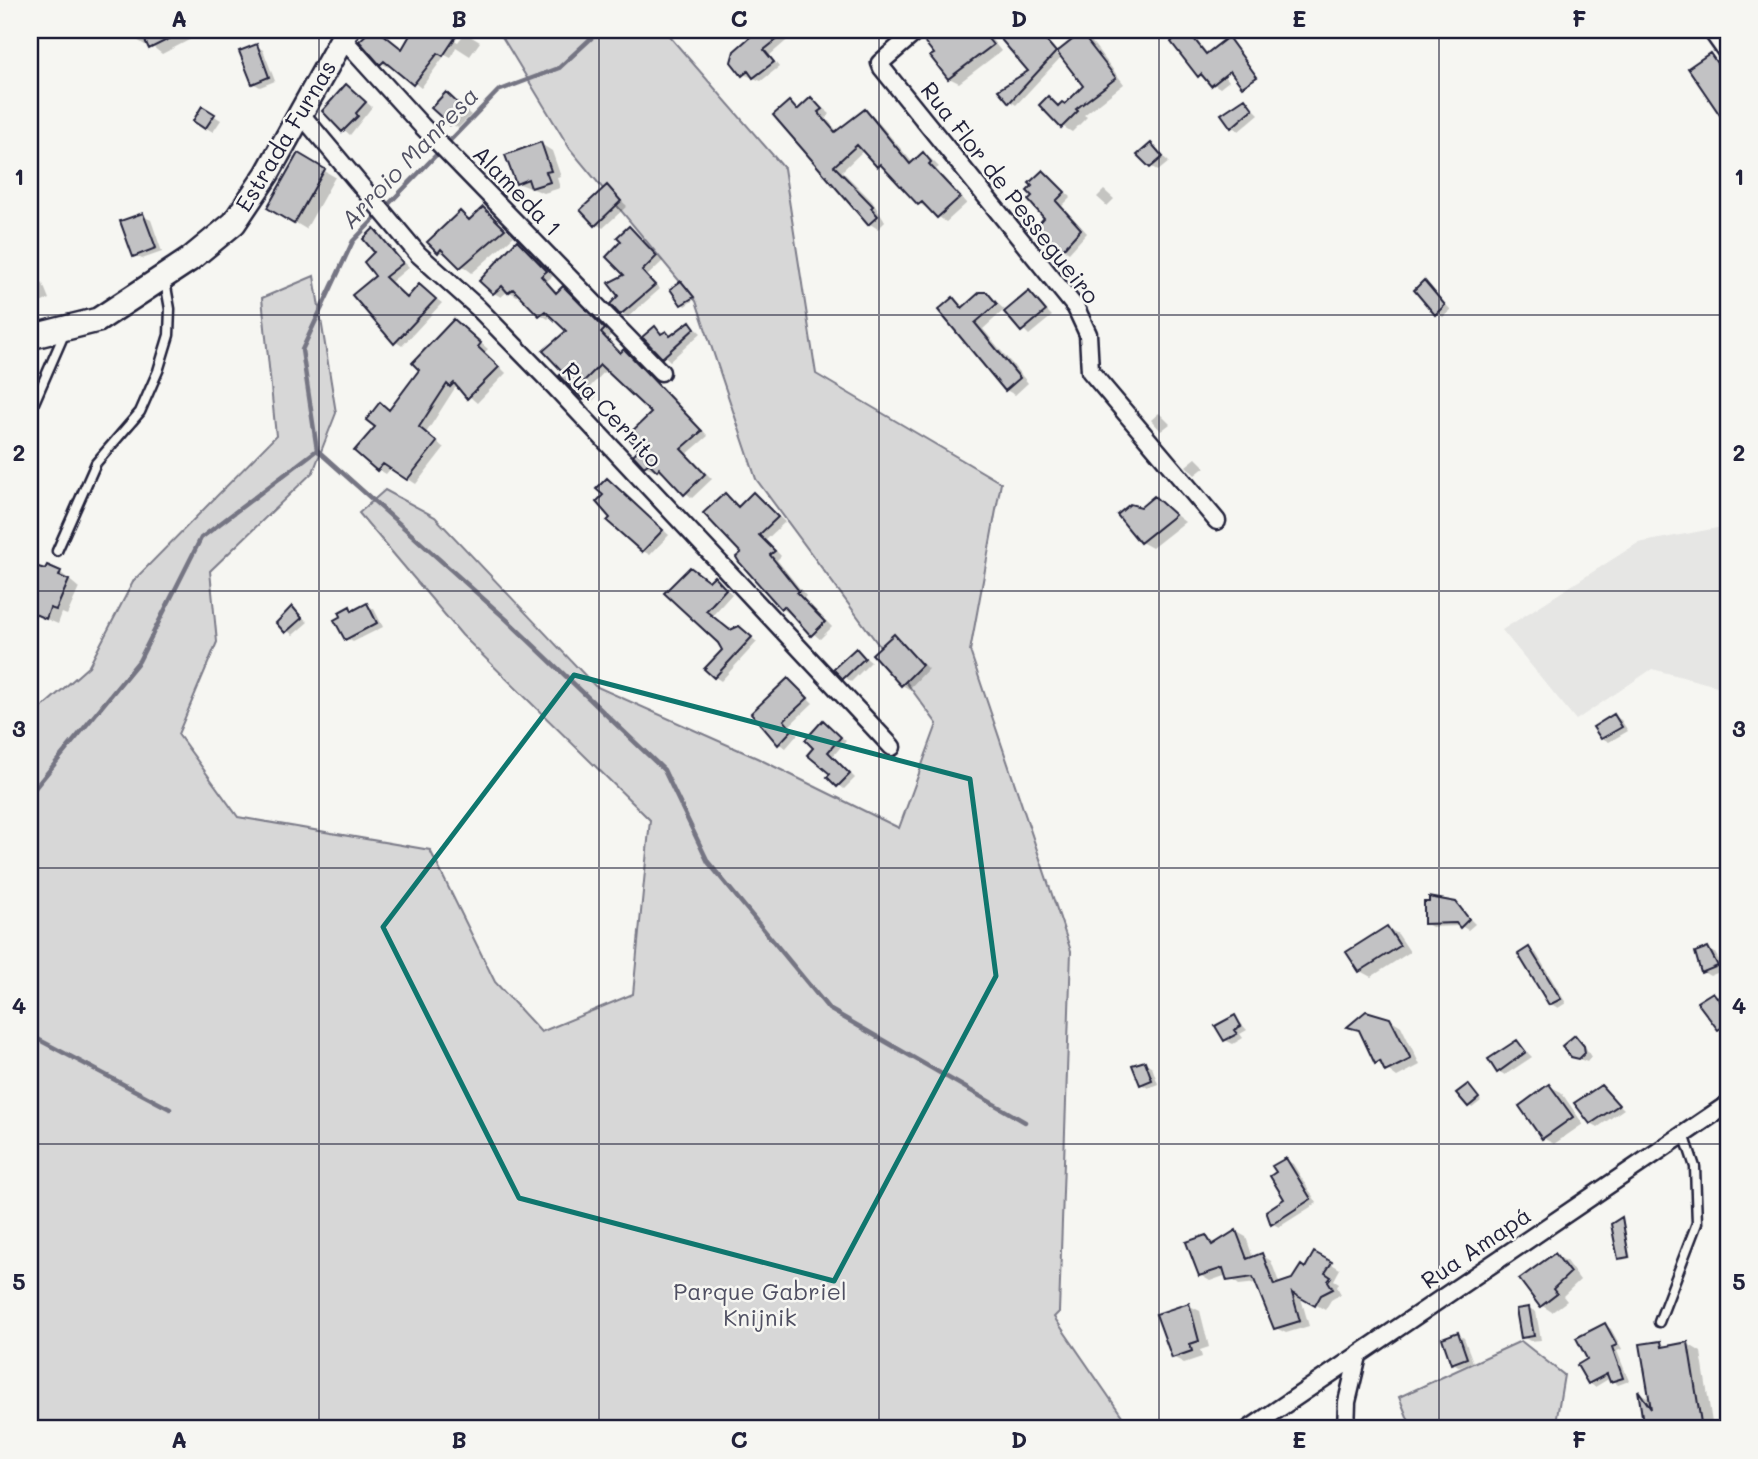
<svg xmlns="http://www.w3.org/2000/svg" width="1758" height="1459" font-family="Mali,sans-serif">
	<rect width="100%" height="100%" fill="#f6f6f2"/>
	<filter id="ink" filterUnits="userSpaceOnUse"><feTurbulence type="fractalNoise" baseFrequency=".0143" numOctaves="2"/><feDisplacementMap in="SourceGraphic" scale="14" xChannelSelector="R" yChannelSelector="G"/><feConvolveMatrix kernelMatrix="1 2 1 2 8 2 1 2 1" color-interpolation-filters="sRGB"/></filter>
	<g filter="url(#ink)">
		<!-- built -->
		<path fill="#e6e6e4" d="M 1728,526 L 1728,689 L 1652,669 L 1576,720 L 1502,630 L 1638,543 Z"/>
		<!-- green -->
		<path fill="#d7d7d7" stroke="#7c7c89" stroke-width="2" d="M 507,30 L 664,30 L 784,168 L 816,374 L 1001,483 L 970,651 L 1071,951 L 1059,1312 L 1054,1317 L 1131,1429 L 30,1429 L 30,718 L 89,666 L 134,580 L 276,436 L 262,298 L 314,276 L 336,413 L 313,472 L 210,571 L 217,642 L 178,734 L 238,817 L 430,850 L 495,982 L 541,1032 L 633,994 L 650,820 L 462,635 L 359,513 L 385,490 L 435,517 L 595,686 L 757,758 L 899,828 L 937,724 L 756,479 L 696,301 L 570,149 L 501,35 Z
			M 1521,1341 L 1564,1375 L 1555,1429 L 1412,1429 L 1399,1397 Z"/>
		<!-- shadow -->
		<path fill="#0003" d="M 128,30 L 187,30 L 191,39 L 162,54 L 148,43 L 145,45 L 134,38 Z
			M 373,30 L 382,32 L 403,50 L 416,30 L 436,30 L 458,42 L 465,33 L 480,42 L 470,56 L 456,47 L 451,58 L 445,55 L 421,88 L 391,65 L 388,67 L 382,63 L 362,42 Z
			M 761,30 L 789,30 L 793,35 L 770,55 L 779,67 L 761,81 L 743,74 Z
			M 938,30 L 984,30 L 1001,51 L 959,83 L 949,78 L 925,40 Z
			M 1000,30 L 1037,30 L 1055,49 L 1049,46 L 1047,49 L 1059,56 L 1059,52 L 1081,35 L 1091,41 L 1124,84 L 1084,115 L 1087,117 L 1072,132 L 1062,126 L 1048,98 L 1060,106 L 1066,106 L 1085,87 L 1062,56 L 1016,105 L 1010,101 L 1030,71 L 997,32 Z
			M 1185,30 L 1192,34 L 1229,81 L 1220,88 L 1199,75 L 1173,42 Z
			M 1382,30 L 1399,30 L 1391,36 Z
			M 256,46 L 263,50 L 275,81 L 260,87 L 253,83 Z
			M 1710,55 L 1728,70 L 1728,125 L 1690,69 Z
			M 353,91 L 372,107 L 350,135 L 324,111 Z
			M 447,94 L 471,115 L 458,128 L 451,124 Z
			M 812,99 L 830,114 L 826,118 L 838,132 L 865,111 L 873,116 L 913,163 L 923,154 L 931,159 L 939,167 L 936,169 L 967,203 L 946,222 L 919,203 L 864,150 L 842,171 L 872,201 L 885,222 L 878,229 L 870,224 L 775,115 L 789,103 L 799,110 Z
			M 1245,100 L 1259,114 L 1239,131 L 1232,127 Z
			M 203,109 L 221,120 L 213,132 L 195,121 Z
			M 541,144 L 552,151 L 561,177 L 557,178 L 560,188 L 544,193 L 517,183 Z
			M 1151,145 L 1169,162 L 1158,171 L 1151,166 Z
			M 299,156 L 335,177 L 306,229 L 269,207 Z
			M 1043,172 L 1071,197 L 1062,206 L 1087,233 L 1069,253 L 1063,249 L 1047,218 Z
			M 607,187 L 627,206 L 603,228 L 596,224 Z
			M 1104,190 L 1114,199 L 1107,206 L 1097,197 Z
			M 484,209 L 514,236 L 472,273 L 451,257 L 439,252 L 461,213 L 472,220 Z
			M 143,216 L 151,220 L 162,252 L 142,259 L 135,255 Z
			M 629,228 L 663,261 L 647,276 L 660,289 L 628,317 L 621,313 L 621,297 L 627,276 L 624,241 Z
			M 374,230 L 409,267 L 391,282 L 409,298 L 419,286 L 442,303 L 402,346 L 396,342 L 377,276 Z
			M 517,242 L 553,276 L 547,281 L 558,293 L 563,289 L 571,293 L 611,335 L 608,338 L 622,353 L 632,355 L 708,436 L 687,454 L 712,479 L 692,498 L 665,474 L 645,466 L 641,449 L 654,413 L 607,369 L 590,387 L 597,396 L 591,403 L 584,398 L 565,373 L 569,331 L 552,315 L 548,319 L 540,314 L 520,293 L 517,296 L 508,291 L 501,297 L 494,293 Z
			M 35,280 L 43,284 L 49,299 L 38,304 L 30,298 L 30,282 Z
			M 1424,282 L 1451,310 L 1443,317 L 1436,313 Z
			M 684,285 L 695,299 L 685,306 L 683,304 Z
			M 1029,293 L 1052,316 L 1029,335 L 1004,310 L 983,329 L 1028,383 L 1015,395 L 1006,390 L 953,299 L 965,307 L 987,294 L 1007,312 Z
			M 454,321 L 488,349 L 485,352 L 506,373 L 477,403 L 461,389 L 455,388 L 426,433 L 444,448 L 416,484 L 391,468 L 386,474 L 378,469 L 391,411 Z
			M 690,323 L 701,333 L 670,361 L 645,337 L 655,329 L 672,336 Z
			M 1159,413 L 1170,424 L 1161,431 L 1151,420 Z
			M 1196,458 L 1205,467 L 1195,475 L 1186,466 Z
			M 608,480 L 669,535 L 650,555 L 633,545 L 609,521 L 612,518 L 606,495 Z
			M 754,494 L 785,522 L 766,540 L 781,556 L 777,560 L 806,596 L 804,598 L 832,627 L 820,639 L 782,608 L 743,553 L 725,495 L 740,507 Z
			M 1154,498 L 1185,522 L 1152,548 L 1141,542 L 1142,509 Z
			M 30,542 L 34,544 L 30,554 Z
			M 34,567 L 60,572 L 79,588 L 67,615 L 62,613 L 58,624 L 30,612 L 30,577 Z
			M 714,578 L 732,594 L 712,616 L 731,632 L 740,628 L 757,642 L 721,681 L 715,677 L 724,650 L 720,642 L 667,593 L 710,583 Z
			M 367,605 L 374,609 L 383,627 L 353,642 L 346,638 L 350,608 L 355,611 Z
			M 292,608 L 308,622 L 293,635 L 278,623 Z
			M 894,636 L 928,669 L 909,689 L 902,685 Z
			M 856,650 L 871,662 L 851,682 L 836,669 Z
			M 789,680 L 813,703 L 790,725 L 798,734 L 786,748 L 779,744 Z
			M 1614,716 L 1621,720 L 1628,731 L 1609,742 L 1602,738 Z
			M 829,726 L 846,741 L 833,756 L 855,778 L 844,789 L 839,785 L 833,774 L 809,755 Z
			M 1431,899 L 1455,904 L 1475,924 L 1468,930 L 1461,926 L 1432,927 L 1425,923 Z
			M 1387,928 L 1398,934 L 1410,952 L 1371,977 L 1360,971 Z
			M 1529,949 L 1536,953 L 1566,1003 L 1558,1008 L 1551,1004 L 1520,954 Z
			M 1708,949 L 1715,953 L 1724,970 L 1710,976 L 1703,972 Z
			M 1713,994 L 1728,1009 L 1726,1033 L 1719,1029 Z
			M 1235,1017 L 1247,1030 L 1240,1034 L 1243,1038 L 1233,1044 L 1225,1040 Z
			M 1390,1019 L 1401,1026 L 1420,1065 L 1397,1077 L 1377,1062 L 1362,1032 L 1350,1026 Z
			M 1575,1037 L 1582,1041 L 1591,1057 L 1587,1062 L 1572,1056 Z
			M 1517,1042 L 1532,1057 L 1505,1075 L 1498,1071 Z
			M 1145,1062 L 1152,1067 L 1158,1084 L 1148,1088 L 1141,1084 Z
			M 1549,1086 L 1561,1092 L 1583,1124 L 1554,1144 L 1543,1138 Z
			M 1601,1087 L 1624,1109 L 1598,1127 L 1591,1123 Z
			M 1471,1088 L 1481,1101 L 1472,1108 L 1459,1093 Z
			M 1286,1160 L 1293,1164 L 1317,1203 L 1279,1227 L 1273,1224 L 1287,1200 Z
			M 1622,1219 L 1631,1258 L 1622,1260 L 1620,1258 Z
			M 1237,1232 L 1246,1237 L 1253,1258 L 1262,1255 L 1271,1261 L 1280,1285 L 1294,1280 L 1305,1270 L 1315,1254 L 1340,1269 L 1334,1280 L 1339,1283 L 1337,1287 L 1341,1294 L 1331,1300 L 1325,1310 L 1300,1295 L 1309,1326 L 1286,1333 L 1276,1328 L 1257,1283 L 1239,1285 L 1227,1275 L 1210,1281 L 1200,1275 L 1206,1237 L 1217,1244 Z
			M 1555,1255 L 1566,1261 L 1580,1280 L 1563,1296 L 1567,1301 L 1552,1312 L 1541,1305 Z
			M 1188,1305 L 1200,1311 L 1209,1347 L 1200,1350 L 1202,1357 L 1184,1363 L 1173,1357 Z
			M 1529,1308 L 1536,1312 L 1541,1340 L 1530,1341 L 1523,1337 Z
			M 1605,1325 L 1611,1329 L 1622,1349 L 1617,1351 L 1629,1381 L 1618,1385 L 1610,1378 L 1595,1387 L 1589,1383 L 1589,1360 Z
			M 1457,1334 L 1464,1338 L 1473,1362 L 1460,1367 L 1452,1362 Z
			M 1660,1343 L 1668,1347 L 1688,1344 L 1701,1352 L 1713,1429 L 1623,1429 L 1621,1425 L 1645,1422 L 1640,1393 L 1651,1399 Z"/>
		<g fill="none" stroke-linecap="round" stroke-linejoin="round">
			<!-- stream -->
			<path stroke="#757583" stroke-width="4.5" d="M 317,450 L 506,619 L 664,770 L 708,862 L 829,1009 L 1025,1122
				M 30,794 L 139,661 L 201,538 L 317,450 L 302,350 L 353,241 L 498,91 L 559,68 L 600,30
				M 30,1035 L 170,1109"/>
		</g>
		<!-- building -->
		<path fill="#c2c2c4" stroke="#22223b" stroke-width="2" d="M 140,30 L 187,30 L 149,49 Z
			M 371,30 L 378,30 L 402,49 L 413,30 L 441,30 L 455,38 L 443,56 L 438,53 L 413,85 L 384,61 L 380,65 L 359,41 Z
			M 758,30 L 789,30 L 764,50 L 774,62 L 753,78 L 748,71 L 742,76 L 731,62 L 734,51 Z
			M 935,30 L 981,30 L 993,45 L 948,79 L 930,56 L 934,54 L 923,40 Z
			M 993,30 L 1037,30 L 1056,52 L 1009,103 L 998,90 L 1028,71 Z
			M 1182,30 L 1187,30 L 1206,54 L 1228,37 L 1257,77 L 1242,87 L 1230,71 L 1211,86 L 1201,74 L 1198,77 L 1171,42 Z
			M 1081,33 L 1116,78 L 1076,109 L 1078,111 L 1061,128 L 1039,105 L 1048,96 L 1058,106 L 1062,102 L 1065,104 L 1083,86 L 1057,52 Z
			M 257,44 L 269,77 L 252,84 L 239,51 Z
			M 1710,53 L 1721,69 L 1728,64 L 1728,127 L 1688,68 Z
			M 346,84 L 366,102 L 356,113 L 358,116 L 342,132 L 322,111 Z
			M 446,92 L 465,110 L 450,125 L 431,108 Z
			M 811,97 L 822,109 L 818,112 L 835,132 L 865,109 L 910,164 L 923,152 L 931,162 L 929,164 L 960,197 L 937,218 L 922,202 L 918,205 L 880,164 L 877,167 L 857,145 L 834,166 L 873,206 L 871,208 L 878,216 L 868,225 L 773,115 L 789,101 L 797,110 Z
			M 1245,98 L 1253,109 L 1231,128 L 1221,114 Z
			M 202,106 L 215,114 L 205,129 L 193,121 Z
			M 541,142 L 551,171 L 546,172 L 550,182 L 531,188 L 528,179 L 516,184 L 505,155 Z
			M 1151,143 L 1163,157 L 1150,168 L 1137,155 Z
			M 298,153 L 325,169 L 294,224 L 267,208 Z
			M 1043,170 L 1065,192 L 1056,201 L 1081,229 L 1062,250 L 1036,227 L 1044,218 L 1028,200 L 1032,196 L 1027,191 L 1032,186 L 1029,183 Z
			M 607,185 L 621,201 L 595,226 L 580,210 Z
			M 483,207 L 505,229 L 460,268 L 441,249 L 438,253 L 427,242 L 460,211 L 469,220 Z
			M 143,213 L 156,248 L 133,257 L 120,221 Z
			M 629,226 L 657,256 L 642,271 L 655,285 L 620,315 L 610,304 L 618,296 L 608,283 L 624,275 L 606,257 L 621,241 L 617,237 Z
			M 374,228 L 403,263 L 385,277 L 407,298 L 419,284 L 436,299 L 394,344 L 352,295 L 375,276 L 364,262 L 374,252 L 363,239 Z
			M 517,240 L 547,271 L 541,276 L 556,293 L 563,286 L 605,329 L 601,333 L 620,353 L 624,349 L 702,431 L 681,449 L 705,474 L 684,495 L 659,468 L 657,471 L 649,463 L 644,467 L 633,455 L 639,449 L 627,436 L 651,413 L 600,365 L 583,382 L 591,391 L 583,400 L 559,376 L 563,372 L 543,351 L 566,331 L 545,311 L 539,316 L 513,289 L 508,293 L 502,286 L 493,294 L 479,281 Z
			M 1424,280 L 1445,305 L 1435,315 L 1414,290 Z
			M 681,281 L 694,297 L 681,305 L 670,289 Z
			M 1029,291 L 1046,311 L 1021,332 L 1004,312 Z
			M 980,292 L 987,292 L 997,304 L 975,323 L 1020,378 L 1005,391 L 938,310 L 953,297 L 962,308 Z
			M 454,319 L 481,343 L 478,347 L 499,367 L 467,399 L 454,383 L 450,387 L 447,384 L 419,427 L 437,442 L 407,480 L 383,464 L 377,471 L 354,451 L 375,427 L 366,420 L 380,402 L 389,410 L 419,370 L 412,363 Z
			M 690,321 L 695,328 L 662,358 L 642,337 L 655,326 L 661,334 L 666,331 L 670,336 Z
			M 607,478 L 663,530 L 642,552 L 607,521 L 610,518 L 596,502 L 603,495 L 596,489 Z
			M 753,492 L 778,517 L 759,535 L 775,551 L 770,555 L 799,591 L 797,593 L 825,622 L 811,636 L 784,606 L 781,609 L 739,562 L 736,557 L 741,553 L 703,513 L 725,493 L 738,507 Z
			M 1154,496 L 1175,515 L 1140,543 L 1117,515 L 1130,504 L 1141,507 Z
			M 47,565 L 61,571 L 59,576 L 69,580 L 56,610 L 50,608 L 46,619 L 30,612 L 30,578 L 35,566 L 45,569 Z
			M 690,567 L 709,581 L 714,576 L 726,589 L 706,611 L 730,630 L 739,626 L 752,637 L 714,678 L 704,669 L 722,650 L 718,643 L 664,593 Z
			M 367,603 L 377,623 L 345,640 L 334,620 L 341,616 L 339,612 L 350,606 L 352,611 Z
			M 292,606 L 302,618 L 285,633 L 276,623 Z
			M 894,634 L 922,665 L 901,686 L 872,654 Z
			M 856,648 L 865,658 L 843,679 L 833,669 Z
			M 788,678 L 808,698 L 784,720 L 792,730 L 778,745 L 751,713 Z
			M 1614,714 L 1622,727 L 1601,739 L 1593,727 Z
			M 823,720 L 841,737 L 828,752 L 850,774 L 837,787 L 827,777 L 830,774 L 807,755 L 813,748 L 805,740 Z
			M 1429,897 L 1456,902 L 1469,919 L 1460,928 L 1456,923 L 1424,924 L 1424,902 L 1429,902 Z
			M 1387,926 L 1400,946 L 1359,972 L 1346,952 Z
			M 1529,947 L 1561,999 L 1549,1005 L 1518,954 Z
			M 1708,947 L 1718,966 L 1701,973 L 1695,952 Z
			M 1713,992 L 1728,1012 L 1728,1023 L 1718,1030 L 1697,1002 Z
			M 1366,1011 L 1390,1018 L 1411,1059 L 1385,1072 L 1380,1061 L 1375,1064 L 1359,1030 L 1347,1027 Z
			M 1235,1015 L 1241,1026 L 1234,1030 L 1237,1034 L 1224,1041 L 1215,1026 Z
			M 1575,1035 L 1584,1046 L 1585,1053 L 1579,1059 L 1571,1057 L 1562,1046 Z
			M 1517,1040 L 1526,1052 L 1497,1073 L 1488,1059 Z
			M 1145,1061 L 1152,1080 L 1140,1085 L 1132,1065 Z
			M 1468,1084 L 1479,1098 L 1468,1107 L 1456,1093 Z
			M 1549,1084 L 1573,1117 L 1542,1139 L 1519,1106 Z
			M 1601,1085 L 1619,1105 L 1590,1124 L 1574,1103 Z
			M 1286,1158 L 1311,1199 L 1271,1225 L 1266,1211 L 1284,1199 L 1270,1176 L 1276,1172 L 1272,1166 Z
			M 1622,1217 L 1629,1257 L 1618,1259 L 1611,1224 Z
			M 1236,1230 L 1247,1259 L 1262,1253 L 1274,1285 L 1292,1279 L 1301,1265 L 1305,1268 L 1314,1252 L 1332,1262 L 1325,1273 L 1331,1277 L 1328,1281 L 1333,1289 L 1321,1295 L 1315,1306 L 1292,1293 L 1300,1321 L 1274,1329 L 1253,1277 L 1227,1281 L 1223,1268 L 1199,1276 L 1186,1242 L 1206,1235 L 1212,1245 Z
			M 1555,1253 L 1570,1273 L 1553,1289 L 1557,1294 L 1540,1307 L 1519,1279 Z
			M 1189,1303 L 1199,1341 L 1190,1344 L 1192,1351 L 1172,1358 L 1156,1314 Z
			M 1529,1307 L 1534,1336 L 1521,1338 L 1516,1309 Z
			M 1605,1323 L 1617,1345 L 1612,1347 L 1623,1378 L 1610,1382 L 1607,1374 L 1588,1384 L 1577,1365 L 1587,1359 L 1576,1338 Z
			M 1458,1332 L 1467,1358 L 1451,1364 L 1442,1338 Z
			M 1661,1341 L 1662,1347 L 1688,1342 L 1702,1429 L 1644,1429 L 1638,1390 L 1651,1409 L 1640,1344 Z"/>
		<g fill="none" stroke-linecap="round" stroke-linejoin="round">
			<defs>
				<path id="lane" d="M 30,412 L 65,332
					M 57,551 L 96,463 L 140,412 L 158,371 L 169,335 L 170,309 L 165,281
					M 1659,1322 L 1697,1223 L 1695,1167 L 1684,1134"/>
				<path id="street" d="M 918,30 L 880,63 L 882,68 L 1076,308 L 1088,334 L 1090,371 L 1217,521
					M 1711,30 L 1728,54
					M 343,39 L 422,126 L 661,372
					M 300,113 L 418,254 L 477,307 L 555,387 L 892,747
					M 1249,1429 L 1728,1104
					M 1346,1429 L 1347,1402 L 1358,1356"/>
				<path id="secondary" d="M 30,337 L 98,320 L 189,260 L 234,223 L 267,174 L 347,30"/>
			</defs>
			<!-- lane casing -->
			<use href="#lane" stroke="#22223b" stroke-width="13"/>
			<!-- street casing -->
			<use href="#street" stroke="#22223b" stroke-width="21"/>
			<!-- secondary casing -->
			<use href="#secondary" stroke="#22223b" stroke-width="28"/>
			<!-- lane -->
			<use href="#lane" stroke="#f6f6f2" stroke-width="8"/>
			<!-- street -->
			<use href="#street" stroke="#f6f6f2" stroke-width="16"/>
			<!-- secondary -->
			<use href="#secondary" stroke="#f6f6f2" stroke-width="23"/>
		</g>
	</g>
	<!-- marked area -->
	<path fill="none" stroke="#0f766e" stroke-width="5" stroke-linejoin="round" d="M 574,675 L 970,779 L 996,976 L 834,1281 L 519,1198 L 383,927 Z"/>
	<!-- grid -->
	<path fill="none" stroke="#22223b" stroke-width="2" stroke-opacity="0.55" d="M 319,30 L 319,1429M 599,30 L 599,1429M 879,30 L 879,1429M 1159,30 L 1159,1429M 1439,30 L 1439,1429M 30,315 L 1728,315M 30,591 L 1728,591M 30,868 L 1728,868M 30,1144 L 1728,1144"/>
	<g text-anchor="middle" stroke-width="5" stroke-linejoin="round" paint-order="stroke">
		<!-- street labels -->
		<g font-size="23" fill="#22223b" stroke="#f6f6f2">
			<text transform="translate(286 136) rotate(-59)" y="8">Estrada Furnas</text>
			<text transform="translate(517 191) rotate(46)" y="8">Alameda 1</text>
			<text transform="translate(1010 193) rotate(52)" y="8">Rua Flor de Pessegueiro</text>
			<text transform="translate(612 415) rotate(47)" y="8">Rua Cerrito</text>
			<text transform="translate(1476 1248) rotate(-34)" y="8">Rua Amapá</text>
		</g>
		<!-- park labels -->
		<g font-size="23" fill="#4f4f62" stroke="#f6f6f2">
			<text x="760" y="1300">Parque Gabriel<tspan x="760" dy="26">Knijnik</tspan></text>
		</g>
		<!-- water labels -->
		<g font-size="24" font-style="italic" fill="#535365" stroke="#f6f6f2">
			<text transform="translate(410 158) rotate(-46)" y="8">Arroio Manresa</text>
		</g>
	</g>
	<!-- margin -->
	<rect width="1758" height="1459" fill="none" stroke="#f6f6f2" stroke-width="77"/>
	<rect x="38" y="38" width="1682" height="1382" fill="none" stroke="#22223b" stroke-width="2.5"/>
	<g font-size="23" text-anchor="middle" font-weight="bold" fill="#22223b">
		<text x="179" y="27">A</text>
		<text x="459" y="27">B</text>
		<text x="739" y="27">C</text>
		<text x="1019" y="27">D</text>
		<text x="1299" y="27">E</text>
		<text x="1579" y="27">F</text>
		<text x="19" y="185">1</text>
		<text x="1739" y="185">1</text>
		<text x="19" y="461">2</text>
		<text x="1739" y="461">2</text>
		<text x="19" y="737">3</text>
		<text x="1739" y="737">3</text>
		<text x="19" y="1014">4</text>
		<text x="1739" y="1014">4</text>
		<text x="19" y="1290">5</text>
		<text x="1739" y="1290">5</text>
		<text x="179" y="1448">A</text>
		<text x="459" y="1448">B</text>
		<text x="739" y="1448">C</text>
		<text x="1019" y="1448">D</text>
		<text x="1299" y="1448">E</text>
		<text x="1579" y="1448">F</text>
	</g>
</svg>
